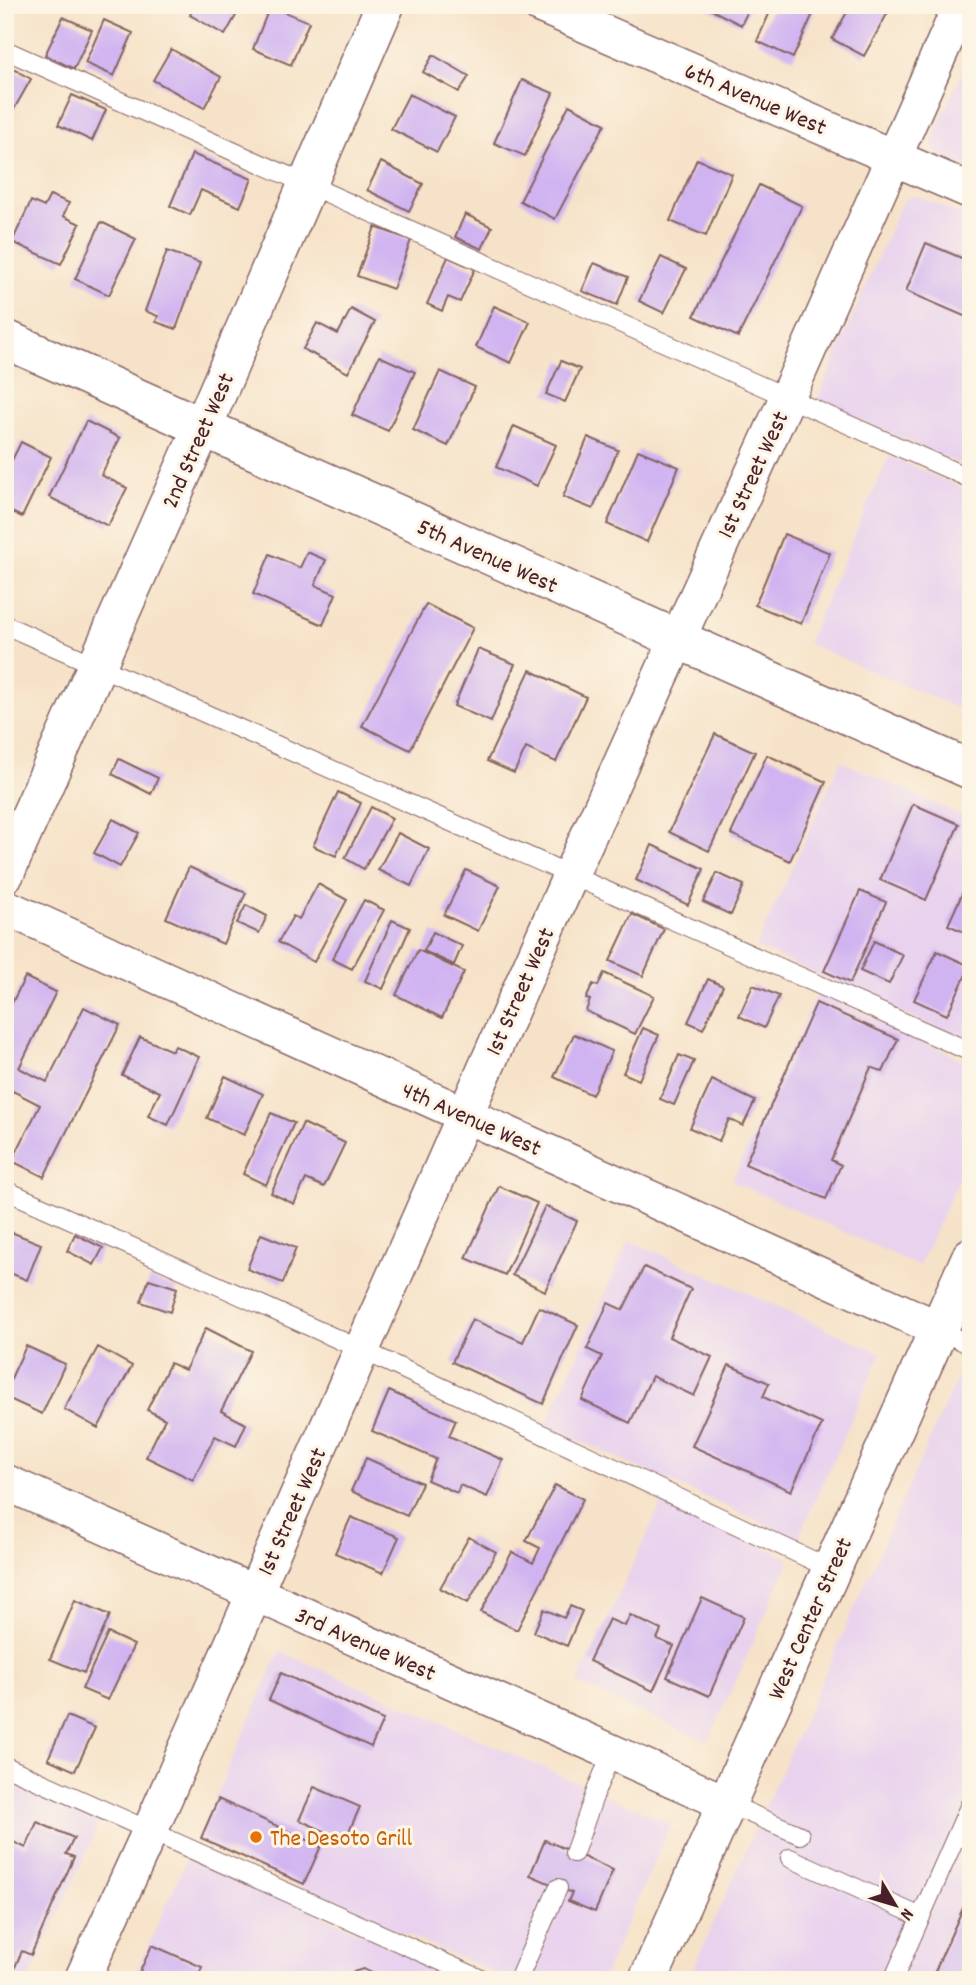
<svg xmlns="http://www.w3.org/2000/svg" width="976" height="1985" font-family="Dekko,sans-serif">
	<rect width="100%" height="100%" fill="#fcf5e5"/>
	<filter id="ink" filterUnits="userSpaceOnUse"><feTurbulence type="fractalNoise" baseFrequency=".0143" numOctaves="2"/><feDisplacementMap in="SourceGraphic" scale="14" xChannelSelector="R" yChannelSelector="G"/><feConvolveMatrix kernelMatrix="1 2 1 2 8 2 1 2 1" color-interpolation-filters="sRGB"/></filter>
	<filter id="wash" filterUnits="userSpaceOnUse"><feTurbulence type="fractalNoise" baseFrequency=".00686" numOctaves="4" result="noise"/><feDisplacementMap in="SourceGraphic" scale="28" xChannelSelector="R" yChannelSelector="G"/><feGaussianBlur stdDeviation="1.57" result="paint"/><feColorMatrix in="noise" values="0 0 0 0 0 0 0 0 0 0 0 0 0 0 0 0 0 1.4 0 .05"/><feComposite in="paint" operator="in"/></filter>
	<g filter="url(#wash)">
		<rect width="100%" height="100%" fill="#f6e2c8"/>
		<!-- built -->
		<path fill="#e8d2ee" d="M 971,53 L 971,169 L 937,154 L 932,146 L 933,136 Z
			M 916,195 L 971,219 L 971,469 L 817,401 L 902,201 Z
			M 889,456 L 971,492 L 971,714 L 807,643 Z
			M 841,761 L 971,820 L 971,1044 L 756,947 Z
			M 817,993 L 971,1063 L 971,1152 L 919,1266 L 732,1181 Z
			M 629,1240 L 881,1353 L 798,1539 L 546,1426 Z
			M 971,1347 L 971,1980 L 688,1980 L 750,1841 Z
			M 663,1500 L 790,1559 L 708,1742 L 577,1684 Z
			M 280,1651 L 671,1824 L 602,1980 L 509,1980 L 196,1841 Z
			M 5,1769 L 104,1813 L 29,1980 L 5,1980 Z
			M 188,1856 L 469,1980 L 133,1980 Z"/>
		<g id="blocks">
			<!-- building -->
			<path fill="#d0b3f1" d="M 195,5 L 242,5 L 225,35 L 190,15 Z
				M 702,5 L 751,5 L 741,25 Z
				M 773,5 L 817,5 L 793,58 L 757,41 Z
				M 851,5 L 892,5 L 864,56 L 832,39 Z
				M 270,6 L 309,22 L 291,65 L 253,49 Z
				M 63,17 L 92,30 L 74,69 L 45,55 Z
				M 104,20 L 133,33 L 114,76 L 85,63 Z
				M 171,49 L 221,77 L 204,108 L 153,80 Z
				M 433,55 L 469,76 L 459,92 L 423,72 Z
				M 5,64 L 31,79 L 9,118 L 5,116 Z
				M 522,80 L 553,93 L 525,156 L 494,143 Z
				M 409,94 L 455,117 L 437,152 L 391,129 Z
				M 72,95 L 106,110 L 92,141 L 58,125 Z
				M 569,105 L 605,124 L 555,219 L 520,201 Z
				M 192,154 L 252,179 L 240,207 L 201,190 L 190,215 L 170,206 Z
				M 697,159 L 732,174 L 706,236 L 670,221 Z
				M 381,162 L 423,184 L 409,211 L 367,190 Z
				M 759,185 L 802,206 L 738,337 L 694,316 Z
				M 50,195 L 69,203 L 63,216 L 80,224 L 61,264 L 12,242 L 31,201 L 44,207 Z
				M 465,214 L 492,227 L 482,249 L 455,237 Z
				M 101,222 L 136,239 L 109,295 L 75,279 Z
				M 375,227 L 411,240 L 393,289 L 357,276 Z
				M 926,243 L 971,262 L 971,319 L 906,291 Z
				M 167,251 L 200,263 L 176,329 L 156,322 L 158,316 L 145,311 Z
				M 448,257 L 475,269 L 460,302 L 448,297 L 442,311 L 427,304 Z
				M 661,257 L 686,269 L 664,313 L 639,301 Z
				M 594,263 L 628,277 L 617,305 L 582,291 Z
				M 494,306 L 530,322 L 511,363 L 476,347 Z
				M 351,309 L 375,322 L 348,373 L 303,349 L 317,323 L 338,334 Z
				M 379,356 L 415,372 L 388,431 L 352,415 Z
				M 561,361 L 580,369 L 565,402 L 546,394 Z
				M 440,371 L 475,387 L 448,446 L 413,430 Z
				M 86,421 L 120,438 L 101,475 L 127,488 L 108,526 L 49,497 Z
				M 514,426 L 556,445 L 537,486 L 496,467 Z
				M 588,437 L 618,450 L 593,509 L 563,497 Z
				M 21,442 L 51,457 L 22,517 L 5,509 L 5,474 Z
				M 638,450 L 679,467 L 647,542 L 607,524 Z
				M 784,534 L 830,553 L 801,624 L 755,605 Z
				M 307,552 L 326,560 L 315,585 L 336,594 L 323,625 L 253,594 L 270,554 L 300,568 Z
				M 426,604 L 473,628 L 410,750 L 362,726 Z
				M 478,649 L 515,664 L 491,722 L 454,706 Z
				M 530,670 L 586,697 L 556,762 L 526,748 L 514,773 L 487,761 Z
				M 715,734 L 755,752 L 709,851 L 669,832 Z
				M 767,755 L 826,782 L 790,861 L 731,834 Z
				M 119,759 L 158,778 L 151,794 L 112,774 Z
				M 338,792 L 361,803 L 336,856 L 313,846 Z
				M 913,804 L 959,824 L 926,900 L 880,880 Z
				M 371,807 L 392,818 L 364,869 L 345,858 Z
				M 113,819 L 139,833 L 120,867 L 94,853 Z
				M 398,833 L 429,849 L 411,886 L 378,870 Z
				M 652,845 L 704,869 L 688,905 L 636,880 Z
				M 189,867 L 246,893 L 223,944 L 166,918 Z
				M 466,870 L 500,886 L 478,931 L 444,915 Z
				M 717,873 L 744,885 L 731,915 L 703,902 Z
				M 318,884 L 347,900 L 314,962 L 278,942 L 293,916 L 299,919 Z
				M 966,885 L 971,888 L 971,935 L 948,925 Z
				M 860,891 L 886,902 L 850,983 L 824,971 Z
				M 364,900 L 384,910 L 352,969 L 332,959 Z
				M 246,905 L 267,916 L 259,933 L 237,923 Z
				M 632,914 L 664,929 L 643,976 L 610,961 Z
				M 392,920 L 410,928 L 383,989 L 365,981 Z
				M 433,932 L 462,946 L 454,965 L 424,951 Z
				M 874,941 L 903,955 L 889,984 L 860,971 Z
				M 418,950 L 464,972 L 442,1018 L 396,995 Z
				M 937,951 L 970,966 L 947,1015 L 914,1000 Z
				M 604,973 L 654,996 L 635,1034 L 586,1011 L 590,1000 L 586,999 L 593,984 L 598,986 Z
				M 25,977 L 56,992 L 19,1068 L 47,1082 L 84,1007 L 120,1025 L 44,1177 L 12,1161 L 40,1105 L 13,1091 L 5,1108 L 5,1017 Z
				M 708,979 L 723,986 L 703,1029 L 688,1022 Z
				M 753,985 L 779,996 L 764,1028 L 739,1016 Z
				M 816,1003 L 898,1039 L 883,1072 L 871,1067 L 831,1160 L 841,1165 L 826,1199 L 745,1164 Z
				M 643,1028 L 659,1035 L 639,1080 L 623,1073 Z
				M 574,1034 L 612,1051 L 592,1095 L 554,1077 Z
				M 140,1037 L 172,1051 L 175,1046 L 199,1057 L 168,1125 L 148,1116 L 160,1092 L 122,1075 Z
				M 679,1055 L 694,1061 L 674,1105 L 660,1099 Z
				M 225,1076 L 263,1094 L 244,1135 L 207,1118 Z
				M 712,1080 L 755,1101 L 743,1126 L 729,1119 L 719,1141 L 690,1128 Z
				M 271,1113 L 294,1123 L 266,1185 L 243,1174 Z
				M 303,1123 L 345,1143 L 324,1187 L 306,1179 L 294,1204 L 271,1193 Z
				M 499,1186 L 537,1203 L 505,1275 L 466,1258 Z
				M 545,1206 L 577,1221 L 545,1291 L 512,1275 Z
				M 6,1230 L 41,1244 L 27,1280 L 5,1271 Z
				M 75,1234 L 103,1248 L 94,1265 L 67,1251 Z
				M 261,1234 L 296,1248 L 283,1283 L 247,1269 Z
				M 644,1267 L 691,1289 L 669,1337 L 712,1357 L 694,1396 L 652,1376 L 630,1423 L 582,1400 L 602,1356 L 587,1349 L 608,1303 L 623,1310 Z
				M 149,1279 L 177,1288 L 170,1312 L 141,1302 Z
				M 539,1307 L 578,1325 L 543,1404 L 452,1362 L 472,1319 L 523,1342 Z
				M 206,1328 L 251,1351 L 221,1411 L 246,1424 L 236,1446 L 215,1436 L 193,1480 L 146,1457 L 165,1419 L 147,1410 L 170,1363 L 185,1370 Z
				M 26,1346 L 65,1364 L 42,1414 L 5,1397 L 5,1391 Z
				M 98,1347 L 132,1366 L 98,1428 L 64,1409 Z
				M 729,1365 L 769,1383 L 763,1397 L 822,1424 L 791,1491 L 692,1446 Z
				M 389,1391 L 456,1420 L 449,1436 L 503,1460 L 487,1497 L 460,1485 L 457,1493 L 427,1480 L 436,1459 L 372,1431 Z
				M 366,1458 L 422,1483 L 407,1516 L 351,1491 Z
				M 555,1485 L 583,1499 L 517,1630 L 481,1612 L 512,1552 L 533,1563 L 540,1548 L 526,1541 Z
				M 351,1517 L 399,1537 L 383,1573 L 335,1553 Z
				M 469,1537 L 496,1552 L 468,1603 L 440,1588 Z
				M 702,1598 L 744,1617 L 709,1696 L 667,1677 Z
				M 75,1600 L 110,1615 L 84,1673 L 50,1659 Z
				M 570,1606 L 582,1611 L 567,1646 L 534,1632 L 544,1609 L 564,1618 Z
				M 630,1615 L 661,1630 L 657,1639 L 674,1646 L 653,1691 L 589,1661 L 609,1619 L 625,1626 Z
				M 108,1633 L 134,1645 L 108,1700 L 82,1689 Z
				M 281,1673 L 383,1720 L 371,1747 L 269,1700 Z
				M 67,1716 L 95,1728 L 75,1771 L 48,1759 Z
				M 314,1787 L 360,1807 L 345,1840 L 299,1820 Z
				M 218,1799 L 321,1846 L 304,1884 L 201,1838 Z
				M 37,1822 L 74,1838 L 66,1854 L 74,1857 L 31,1955 L 22,1951 L 15,1967 L 5,1962 L 5,1838 L 26,1848 Z
				M 545,1840 L 613,1870 L 595,1912 L 568,1901 L 572,1893 L 530,1875 Z
				M 971,1890 L 971,1980 L 931,1980 Z
				M 152,1945 L 202,1967 L 197,1980 L 136,1980 Z
				M 363,1969 L 387,1980 L 349,1980 L 353,1972 Z"/>
		</g>
	</g>
	<g filter="url(#ink)">
		<use href="#blocks" fill-opacity="0" stroke="#866362" stroke-width="2"/>
		<g fill="none" stroke-linecap="round" stroke-linejoin="round">
			<defs>
				<path id="service" d="M 5,50 L 971,479
					M 5,625 L 971,1052
					M 5,1190 L 362,1350 L 831,1569
					M 939,1329 L 971,1346
					M 5,1766 L 483,1980
					M 726,1803 L 800,1835
					M 574,1853 L 597,1788 L 612,1753
					M 790,1858 L 921,1917
					M 518,1980 L 558,1888
					M 893,1980 L 971,1802"/>
				<path id="minor" d="M 540,5 L 971,191
					M 5,907 L 939,1329
					M 5,1482 L 726,1803
					M 82,1980 L 150,1831 L 571,874 L 787,398 L 961,5"/>
				<path id="tertiary" d="M 5,339 L 971,770
					M 5,873 L 203,426 L 385,5
					M 648,1980 L 971,1257"/>
			</defs>
			<!-- service casing -->
			<use href="#service" stroke="#866362" stroke-width="20"/>
			<!-- minor casing -->
			<use href="#minor" stroke="#866362" stroke-width="38"/>
			<!-- tertiary casing -->
			<use href="#tertiary" stroke="#866362" stroke-width="41"/>
			<!-- service -->
			<use href="#service" stroke="#fff" stroke-width="18"/>
			<!-- minor -->
			<use href="#minor" stroke="#fff" stroke-width="35"/>
			<!-- tertiary -->
			<use href="#tertiary" stroke="#fff" stroke-width="38"/>
		</g>
	</g>
	<!-- markers -->
	<circle fill="#e8710a" stroke="#fcf5e5" stroke-width="2.5" cx="256" cy="1837" r="7"/>
	<g text-anchor="middle" stroke-width="6" stroke-linejoin="round" paint-order="stroke">
		<!-- street labels -->
		<g font-size="24" fill="#4a1f2b" stroke="#fcf5e5">
			<text transform="translate(756 98) rotate(23)" y="8">6th Avenue West</text>
			<text transform="translate(197 440) rotate(-66)" y="8">2nd Street West</text>
			<text transform="translate(752 474) rotate(-65)" y="8">1st Street West</text>
			<text transform="translate(488 555) rotate(24)" y="8">5th Avenue West</text>
			<text transform="translate(519 991) rotate(-66)" y="8">1st Street West</text>
			<text transform="translate(472 1118) rotate(24)" y="8">4th Avenue West</text>
			<text transform="translate(291 1511) rotate(-66)" y="8">1st Street West</text>
			<text transform="translate(809 1618) rotate(-66)" y="8">West Center Street</text>
			<text transform="translate(366 1643) rotate(24)" y="8">3rd Avenue West</text>
		</g>
		<!-- food labels -->
		<g font-size="24" fill="#c56008" stroke="#fcf5e5" text-anchor="start">
			<text x="270" y="1845">The Desoto Grill</text>
		</g>
	</g>
	<!-- margin -->
	<rect width="976" height="1985" fill="none" stroke="#fcf5e5" stroke-width="28"/>
	<!-- north arrow -->
	<g transform="translate(895 1905) rotate(128)" stroke="#fcf5e5" stroke-width="5" paint-order="stroke">
	<path d="M0-5L12 26L0 18L-12 26Z" fill="#4a1f2b"/>
	<text y="-10" font-size="19" font-weight="bold" text-anchor="middle" fill="#4a1f2b">N</text>
	</g>
</svg>
